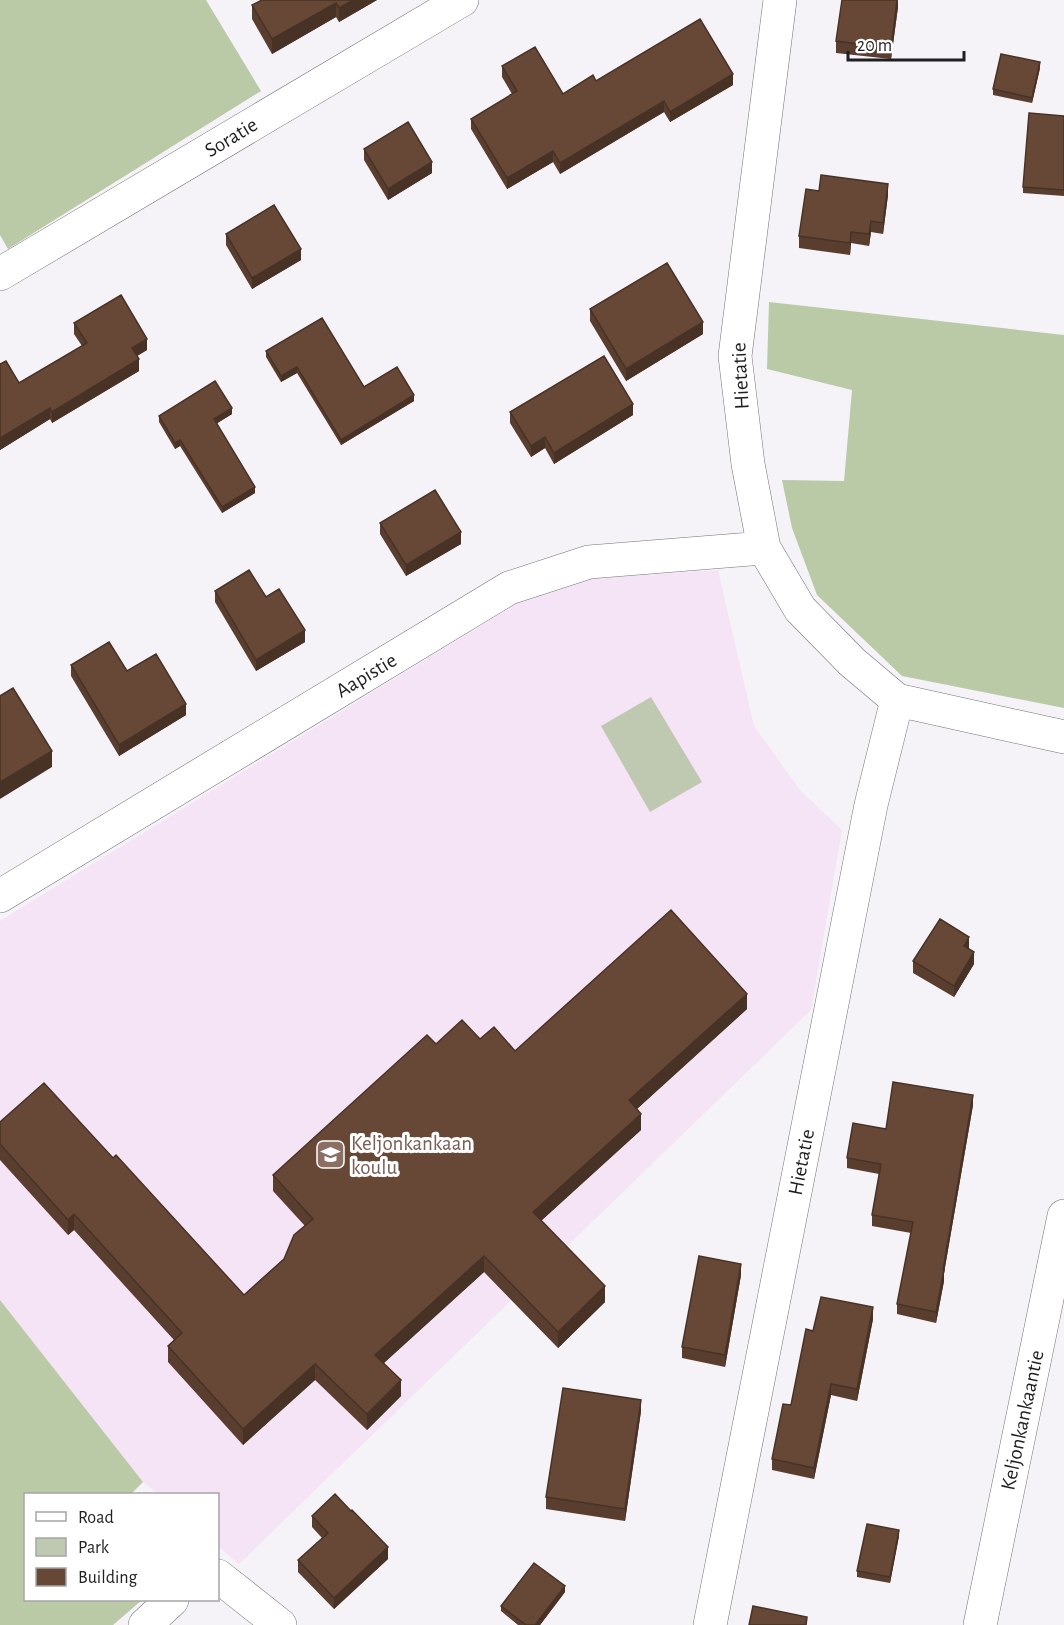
<svg xmlns="http://www.w3.org/2000/svg" width="1064" height="1625" font-family="'Alegreya Sans',sans-serif">
	<rect width="100%" height="100%" fill="#f5f3f8"/>
	<!-- education -->
	<path fill="#f5e4f6" d="M 718,570 L 754,726 L 800,790 L 842,830 L 811,1010 L 239,1564 L 218,1546 L 218,1494 L 158,1494 L 143,1482 L 0,1300 L 0,921 L 516,604 L 596,578 Z"/>
	<!-- green -->
	<path fill="#bfc9b2" d="M 651,697 L 702,782 L 650,812 L 601,726 Z"/>
	<!-- forest -->
	<path fill="#bacaa7" d="M 0,0 L 206,0 L 261,91 L 8,249 L 0,235 Z
		M 769,302 L 1064,335 L 1064,708 L 902,676 L 817,595 L 792,528 L 782,480 L 844,481 L 852,390 L 767,369 Z
		M 0,1300 L 143,1482 L 131,1494 L 26,1494 L 26,1600 L 142,1600 L 113,1625 L 0,1625 Z"/>
	<g fill="none" stroke-linecap="round" stroke-linejoin="round">
		<defs>
			<path id="minor" d="M 780,0 L 735,356 L 748,464 L 764,548 L 800,609 L 852,662 L 897,700 L 1064,737
				M 0,274 L 462,0
				M 0,896 L 509,588 L 589,562 L 764,548
				M 218,1576 L 280,1625
				M 145,1625 L 172,1600
				M 710,1625 L 871,805 L 897,700"/>
			<path id="major" d="M 980,1625 L 1064,1216"/>
		</defs>
		<!-- minor casing -->
		<use href="#minor" stroke="#747277" stroke-width="34"/>
		<!-- major casing -->
		<use href="#major" stroke="#747277" stroke-width="34"/>
		<!-- minor -->
		<use href="#minor" stroke="#fff" stroke-width="33"/>
		<!-- major -->
		<use href="#major" stroke="#fff" stroke-width="33"/>
	</g>
	<!-- wall -->
	<path fill="#593e2f" d="M 377,0 L 339,22 L 336,17 L 272,54 L 252,19 L 252,5 Z
		M 898,0 L 898,7 L 891,59 L 836,53 L 836,41 Z
		M 502,66 L 563,94 L 733,85 L 670,122 L 664,112 L 560,174 L 553,162 L 507,189 L 471,129 L 471,119 L 512,94 L 502,77 Z
		M 1040,68 L 1032,103 L 993,95 L 993,89 Z
		M 1064,116 L 1064,196 L 1023,193 L 1023,187 Z
		M 364,149 L 432,173 L 388,200 L 364,160 Z
		M 819,191 L 888,195 L 883,234 L 871,232 L 869,246 L 851,243 L 850,255 L 799,248 L 799,236 Z
		M 226,234 L 301,260 L 252,289 L 226,245 Z
		M 590,309 L 703,334 L 626,381 L 590,321 Z
		M 74,323 L 147,350 L 137,356 L 139,371 L 52,423 L 50,419 L 0,450 L 0,364 L 19,383 L 82,346 L 74,334 Z
		M 266,351 L 364,387 L 414,401 L 341,445 L 297,373 L 281,382 L 266,357 Z
		M 510,412 L 633,415 L 554,464 L 545,448 L 531,457 L 510,423 Z
		M 232,414 L 216,424 L 255,493 L 222,513 L 180,446 L 175,449 L 159,422 L 159,416 Z
		M 380,523 L 461,544 L 406,576 L 380,534 Z
		M 215,591 L 266,597 L 305,642 L 256,671 L 215,602 Z
		M 71,665 L 127,671 L 186,715 L 119,756 L 71,676 Z
		M 969,948 L 969,949 L 974,964 L 954,997 L 913,973 L 913,961 Z
		M 747,1009 L 637,1109 L 641,1130 L 541,1221 L 605,1302 L 558,1348 L 484,1272 L 384,1363 L 401,1396 L 367,1430 L 315,1380 L 243,1445 L 168,1362 L 168,1346 L 174,1340 L 74,1230 L 68,1235 L 0,1160 L 0,1122 L 113,1158 L 244,1295 L 284,1259 L 305,1226 L 273,1191 L 273,1175 L 436,1044 L 480,1039 L 515,1051 Z
		M 973,1105 L 944,1273 L 944,1281 L 936,1323 L 897,1314 L 897,1304 L 911,1233 L 872,1226 L 872,1215 L 879,1174 L 847,1168 L 847,1158 L 886,1129 Z
		M 741,1275 L 725,1367 L 682,1358 L 682,1347 Z
		M 873,1319 L 857,1401 L 831,1395 L 814,1479 L 772,1470 L 772,1459 L 791,1405 L 813,1331 Z
		M 641,1411 L 625,1521 L 546,1509 L 546,1497 Z
		M 312,1516 L 388,1559 L 334,1609 L 298,1572 L 298,1560 L 322,1538 L 312,1527 Z
		M 899,1536 L 890,1583 L 857,1577 L 857,1571 Z
		M 565,1592 L 540,1625 L 518,1625 L 501,1611 L 501,1606 Z"/>
	<!-- shaded-wall -->
	<path fill="#483226" d="M 353,0 L 377,0 L 339,22 L 339,8 Z
		M 897,0 L 898,7 L 891,59 L 891,48 Z
		M 336,3 L 336,17 L 272,54 L 272,39 Z
		M 1040,62 L 1040,68 L 1032,103 L 1032,98 Z
		M 733,74 L 733,85 L 670,122 L 670,112 Z
		M 664,101 L 664,112 L 560,174 L 560,163 Z
		M 553,151 L 553,162 L 507,189 L 507,178 Z
		M 432,162 L 432,173 L 388,200 L 388,189 Z
		M 888,184 L 888,195 L 883,234 L 883,223 Z
		M 871,221 L 871,232 L 869,246 L 869,234 Z
		M 851,232 L 851,243 L 850,255 L 850,243 Z
		M 301,249 L 301,260 L 252,289 L 252,278 Z
		M 703,322 L 703,334 L 626,381 L 626,369 Z
		M 147,339 L 147,350 L 132,359 L 132,348 Z
		M 139,359 L 139,371 L 52,423 L 52,412 Z
		M 297,367 L 297,373 L 281,382 L 281,376 Z
		M 414,395 L 414,401 L 341,445 L 341,440 Z
		M 633,404 L 633,415 L 554,464 L 554,453 Z
		M 50,408 L 50,419 L 0,450 L 0,438 Z
		M 232,408 L 232,414 L 214,425 L 214,419 Z
		M 545,437 L 545,448 L 531,457 L 531,446 Z
		M 180,440 L 180,446 L 175,449 L 175,443 Z
		M 255,487 L 255,493 L 222,513 L 222,507 Z
		M 461,532 L 461,544 L 406,576 L 406,565 Z
		M 305,630 L 305,642 L 256,671 L 256,660 Z
		M 186,704 L 186,715 L 119,756 L 119,745 Z
		M 52,751 L 52,767 L 0,799 L 0,782 Z
		M 969,937 L 969,948 L 964,957 L 964,946 Z
		M 974,952 L 974,964 L 954,997 L 954,986 Z
		M 747,994 L 747,1009 L 629,1116 L 629,1100 Z
		M 973,1095 L 973,1105 L 944,1273 L 944,1281 L 936,1323 L 936,1312 Z
		M 641,1114 L 641,1130 L 533,1228 L 533,1212 Z
		M 74,1214 L 74,1230 L 68,1235 L 68,1220 Z
		M 484,1256 L 484,1272 L 375,1371 L 375,1355 Z
		M 741,1264 L 741,1275 L 725,1367 L 725,1355 Z
		M 605,1286 L 605,1302 L 558,1348 L 558,1332 Z
		M 873,1307 L 873,1319 L 857,1401 L 857,1389 Z
		M 315,1364 L 315,1380 L 243,1445 L 243,1429 Z
		M 401,1380 L 401,1396 L 367,1430 L 367,1414 Z
		M 831,1384 L 831,1395 L 814,1479 L 814,1468 Z
		M 641,1400 L 641,1411 L 625,1521 L 625,1509 Z
		M 899,1530 L 899,1536 L 890,1583 L 890,1577 Z
		M 388,1547 L 388,1559 L 334,1609 L 334,1598 Z
		M 565,1586 L 565,1592 L 540,1625 L 535,1625 Z"/>
	<!-- building -->
	<path fill="#674837" stroke="#483226" stroke-width="1.5" d="M 262,0 L 353,0 L 339,8 L 336,3 L 272,39 L 252,5 Z
		M 842,0 L 897,0 L 891,48 L 836,41 Z
		M 700,19 L 733,74 L 670,112 L 664,101 L 560,163 L 553,151 L 507,178 L 471,119 L 517,91 L 502,66 L 535,47 L 563,94 L 593,75 L 596,81 Z
		M 1001,54 L 1040,62 L 1032,98 L 993,89 Z
		M 1029,113 L 1064,116 L 1064,190 L 1023,187 Z
		M 408,122 L 432,162 L 388,189 L 364,149 Z
		M 821,175 L 888,184 L 883,223 L 871,221 L 869,234 L 851,232 L 850,243 L 799,236 L 806,189 L 819,191 Z
		M 274,205 L 301,249 L 252,278 L 226,234 Z
		M 667,263 L 703,322 L 626,369 L 590,309 Z
		M 121,295 L 147,339 L 132,348 L 139,359 L 52,412 L 50,408 L 0,438 L 0,364 L 6,361 L 19,383 L 87,343 L 74,323 Z
		M 322,318 L 364,387 L 397,367 L 414,395 L 341,440 L 297,367 L 281,376 L 266,351 Z
		M 604,356 L 633,404 L 554,453 L 545,437 L 531,446 L 510,412 Z
		M 215,381 L 232,408 L 214,419 L 255,487 L 222,507 L 180,440 L 175,443 L 159,416 Z
		M 435,490 L 461,532 L 406,565 L 380,523 Z
		M 249,570 L 266,597 L 279,589 L 305,630 L 256,660 L 215,591 Z
		M 109,642 L 127,671 L 156,654 L 186,704 L 119,745 L 71,665 Z
		M 13,688 L 52,751 L 0,782 L 0,696 Z
		M 671,910 L 747,994 L 629,1100 L 641,1114 L 533,1212 L 605,1286 L 558,1332 L 484,1256 L 375,1355 L 401,1380 L 367,1414 L 315,1364 L 243,1429 L 168,1346 L 182,1333 L 74,1214 L 68,1220 L 0,1144 L 0,1122 L 44,1083 L 113,1158 L 116,1155 L 244,1295 L 284,1259 L 294,1235 L 313,1219 L 273,1175 L 427,1035 L 436,1044 L 462,1020 L 480,1039 L 494,1027 L 515,1051 Z
		M 940,919 L 969,937 L 964,946 L 974,952 L 954,986 L 913,961 Z
		M 893,1082 L 973,1095 L 943,1270 L 944,1270 L 936,1312 L 897,1304 L 913,1222 L 872,1215 L 881,1164 L 847,1158 L 853,1123 L 886,1129 Z
		M 699,1256 L 741,1264 L 725,1355 L 682,1347 Z
		M 821,1297 L 873,1307 L 857,1389 L 831,1384 L 814,1468 L 772,1459 L 783,1404 L 791,1405 L 806,1329 L 813,1331 Z
		M 563,1388 L 641,1400 L 625,1509 L 546,1497 Z
		M 335,1494 L 351,1511 L 352,1510 L 388,1547 L 334,1598 L 298,1560 L 328,1533 L 312,1516 Z
		M 867,1524 L 899,1530 L 890,1577 L 857,1571 Z
		M 534,1563 L 565,1586 L 535,1625 L 526,1625 L 501,1606 Z
		M 753,1606 L 807,1617 L 806,1625 L 749,1625 Z"/>
	<!-- icons -->
	<defs>
		<symbol id="school-square" viewBox="-11 -11 22 22"><rect x="-9" y="-9" width="18" height="18" rx="4" fill="#8d6e63" stroke="#fff"/><path d="M0-5L7-2L0 1L-7-2ZM-4 1L0 2.5L4 1V4Q0 6-4 4Z" fill="#fff"/></symbol>
	</defs>
	<g fill-rule="evenodd">
		<use href="#school-square" x="314" y="1138" width="33" height="33"/>
	</g>
	<g text-anchor="middle" stroke-width="6" stroke-linejoin="round" paint-order="stroke">
		<!-- street labels -->
		<g font-size="21" fill="#1f1e20" stroke="#fff">
			<text transform="translate(231 137) rotate(-31)" y="7">Soratie</text>
			<text transform="translate(740 376) rotate(-93)" y="7">Hietatie</text>
			<text transform="translate(366 675) rotate(-31)" y="7">Aapistie</text>
			<text transform="translate(801 1162) rotate(-79)" y="7">Hietatie</text>
			<text transform="translate(1022 1420) rotate(-78)" y="7">Keljonkankaantie</text>
		</g>
		<!-- education labels -->
		<g font-size="21" fill="#785e54" stroke="#fff" text-anchor="start">
			<text x="351" y="1150">Keljonkankaan<tspan x="351" dy="24">koulu</tspan></text>
		</g>
	</g>
	<!-- legend -->
	<rect x="24" y="1493" width="195" height="108" fill="#ffffff" stroke="#a5a5a6" stroke-width="1.5"/>
	<rect x="36" y="1512" width="30" height="9" fill="#ffffff" stroke="#a5a5a6" stroke-width="1.5"/>
	<text x="78" y="1523" font-size="18" fill="#1f1e20">Road</text>
	<rect x="36" y="1538" width="30" height="18" fill="#bfc9b2" stroke="#a5a5a6" stroke-width="1.5"/>
	<text x="78" y="1553" font-size="18" fill="#1f1e20">Park</text>
	<rect x="36" y="1568" width="30" height="18" fill="#674837" stroke="#a5a5a6" stroke-width="1.5"/>
	<text x="78" y="1583" font-size="18" fill="#1f1e20">Building</text>
	<!-- scale -->
	<path d="M848 51v9h116v-9" fill="none" stroke="#1f1e20" stroke-width="3"/>
	<text x="857" y="51" font-size="18" fill="#1f1e20" stroke="#ffffff" stroke-width="4.5" paint-order="stroke">20 m</text>
</svg>
